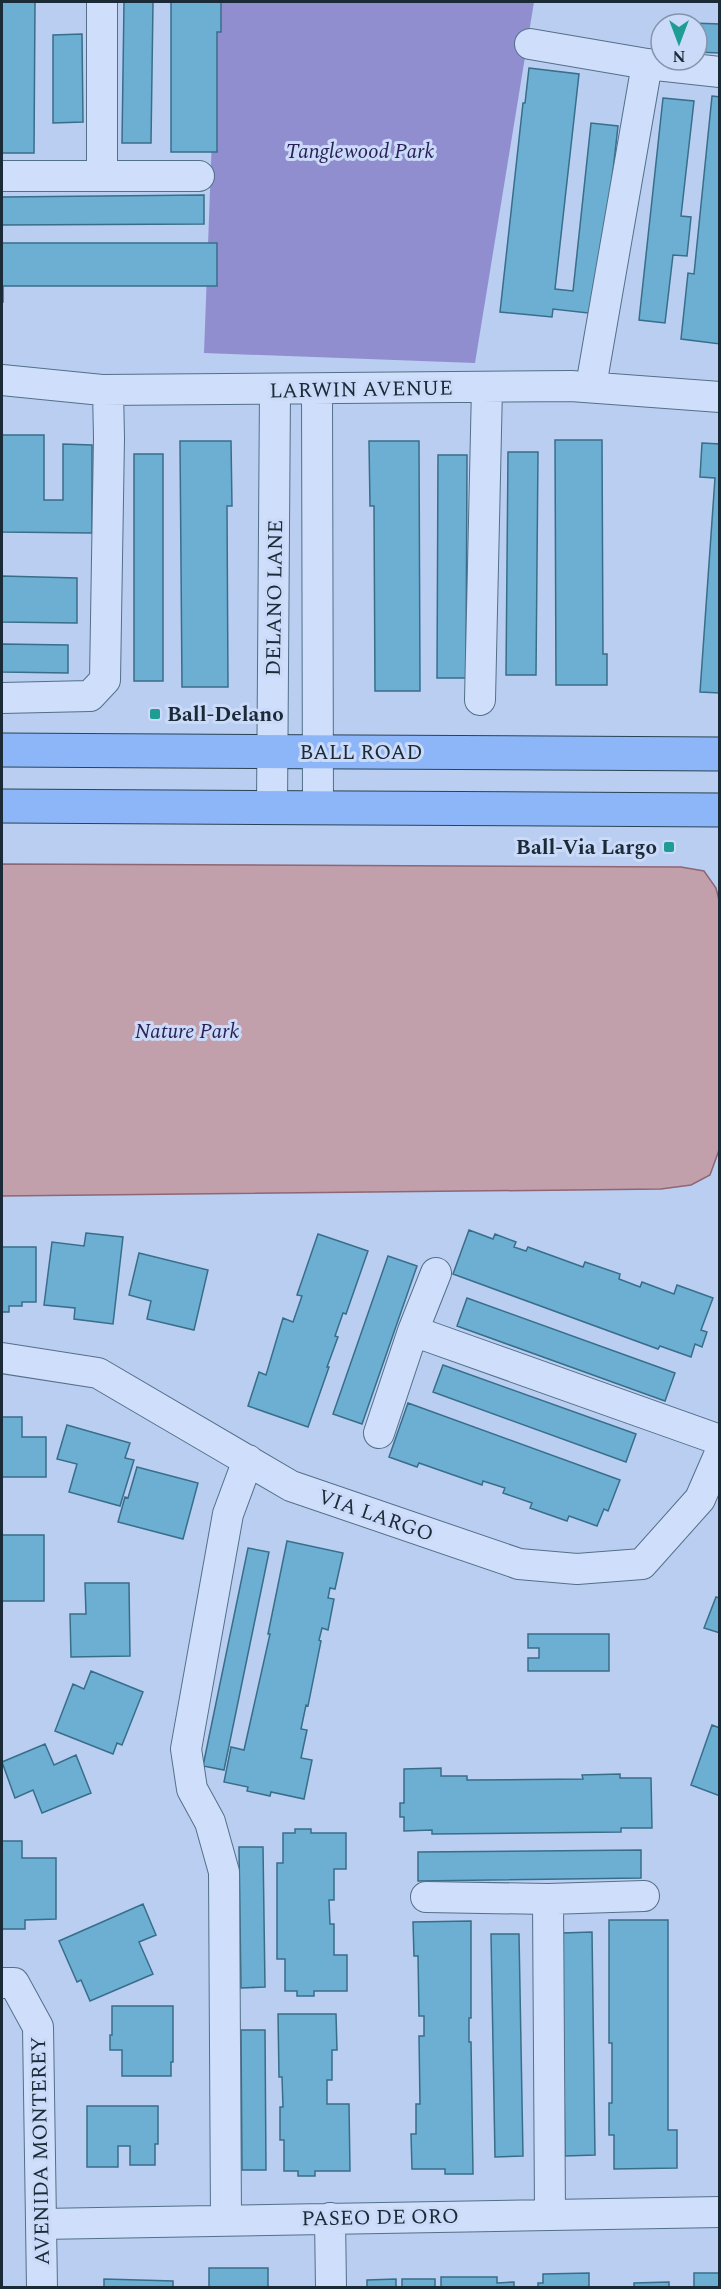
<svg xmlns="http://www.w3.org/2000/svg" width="721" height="2289" font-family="Spectral,serif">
	<rect width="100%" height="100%" fill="#bacef1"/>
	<!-- green -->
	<path fill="#918ecf" d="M 217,2 L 534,2 L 475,363 L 204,353 Z"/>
	<!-- water -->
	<path fill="#c19fab" stroke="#8f6673" stroke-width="1.5" d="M 2,864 L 681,867 L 704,871 L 716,888 L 720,904 L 719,1150 L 710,1175 L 691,1185 L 661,1189 L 2,1196 Z"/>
	<!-- building -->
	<path fill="#6dafd2" stroke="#386e89" stroke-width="1.5" d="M 2,2 L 35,2 L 34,153 L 2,153 Z
		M 124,2 L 153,2 L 151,143 L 122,143 Z
		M 171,2 L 221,2 L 221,32 L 217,32 L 217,152 L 171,152 Z
		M 691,23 L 720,24 L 720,53 L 697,52 L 697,24 Z
		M 82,34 L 83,122 L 53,123 L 53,35 Z
		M 529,68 L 579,74 L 555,289 L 573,291 L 591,123 L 618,126 L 597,314 L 553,309 L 552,317 L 500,312 L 523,103 L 525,103 Z
		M 712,96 L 720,97 L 720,344 L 681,339 L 688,273 L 694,274 Z
		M 663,98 L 694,101 L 681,216 L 691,217 L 687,256 L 673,255 L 665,323 L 639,320 Z
		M 204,195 L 204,224 L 2,225 L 2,197 Z
		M 2,243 L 217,243 L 217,286 L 3,286 L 3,302 L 2,302 Z
		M 2,435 L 44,435 L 44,500 L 63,500 L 63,444 L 92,445 L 92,533 L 2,532 Z
		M 555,440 L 602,440 L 603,654 L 607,654 L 607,685 L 556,685 Z
		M 180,441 L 231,441 L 232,506 L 227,506 L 228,687 L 182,687 Z
		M 369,441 L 419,441 L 420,691 L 375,691 L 374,506 L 370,506 Z
		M 702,443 L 720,444 L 720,693 L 700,692 L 715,478 L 700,477 Z
		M 508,452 L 538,452 L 536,675 L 506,675 Z
		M 134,454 L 163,454 L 163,681 L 134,681 Z
		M 438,455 L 467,455 L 466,678 L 437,678 Z
		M 2,576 L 77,578 L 77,623 L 2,622 Z
		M 2,644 L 68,645 L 68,673 L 2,672 Z
		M 469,1230 L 493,1239 L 495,1234 L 516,1242 L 514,1247 L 526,1251 L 528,1247 L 583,1267 L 585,1262 L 620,1274 L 619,1279 L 640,1287 L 642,1282 L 674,1294 L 677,1285 L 713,1298 L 701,1330 L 707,1332 L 702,1347 L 695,1344 L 691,1357 L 660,1346 L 658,1349 L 453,1274 Z
		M 86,1233 L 123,1237 L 113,1324 L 74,1319 L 75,1308 L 44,1305 L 52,1242 L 84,1246 Z
		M 318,1234 L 368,1251 L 346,1314 L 343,1313 L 335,1336 L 338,1337 L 327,1367 L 329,1367 L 308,1427 L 248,1406 L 259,1372 L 266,1375 L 283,1318 L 293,1322 L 302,1296 L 297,1295 Z
		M 2,1247 L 36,1247 L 36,1302 L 22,1302 L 22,1306 L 9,1306 L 9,1312 L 2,1312 Z
		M 139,1253 L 208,1270 L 194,1330 L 147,1319 L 151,1301 L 129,1295 Z
		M 388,1256 L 417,1266 L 362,1424 L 333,1414 Z
		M 467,1298 L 675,1373 L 665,1401 L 457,1326 Z
		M 443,1365 L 636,1434 L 626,1462 L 433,1392 Z
		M 408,1403 L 620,1480 L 608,1511 L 604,1509 L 597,1526 L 569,1516 L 567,1521 L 530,1508 L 532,1503 L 503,1493 L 505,1488 L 483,1481 L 482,1485 L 419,1463 L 417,1467 L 389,1457 Z
		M 2,1417 L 22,1417 L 22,1437 L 46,1437 L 46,1477 L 2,1477 Z
		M 67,1425 L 130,1443 L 125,1458 L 134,1460 L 120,1506 L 69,1492 L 77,1464 L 57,1459 Z
		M 137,1467 L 198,1483 L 183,1539 L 118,1522 L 125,1497 L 128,1498 Z
		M 2,1535 L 44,1535 L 44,1601 L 2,1601 Z
		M 287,1541 L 343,1553 L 335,1589 L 330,1588 L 328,1598 L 334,1599 L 328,1630 L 322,1628 L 319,1640 L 321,1641 L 308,1706 L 306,1705 L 301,1729 L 307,1730 L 301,1758 L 312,1760 L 304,1799 L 271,1792 L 270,1796 L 247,1791 L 248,1787 L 224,1782 L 231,1747 L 244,1750 L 270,1634 L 268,1634 Z
		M 248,1548 L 269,1552 L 224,1770 L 203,1766 Z
		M 85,1583 L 129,1583 L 130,1656 L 71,1657 L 70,1614 L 86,1614 Z
		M 716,1597 L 720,1598 L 720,1633 L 704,1628 Z
		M 528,1634 L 609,1634 L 609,1671 L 528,1671 L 528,1658 L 539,1658 L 539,1648 L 528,1648 Z
		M 91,1671 L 143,1692 L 122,1745 L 117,1743 L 113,1754 L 55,1731 L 73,1684 L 84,1689 Z
		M 712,1725 L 720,1728 L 720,1796 L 691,1785 Z
		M 45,1744 L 54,1765 L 76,1755 L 91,1793 L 42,1813 L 33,1790 L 15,1798 L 2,1762 Z
		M 441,1768 L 441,1776 L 467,1776 L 467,1780 L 583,1779 L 582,1775 L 620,1774 L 620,1778 L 651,1778 L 652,1828 L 621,1828 L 621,1832 L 432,1834 L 432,1830 L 404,1831 L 404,1817 L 400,1817 L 400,1803 L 404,1803 L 404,1769 Z
		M 295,1829 L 311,1829 L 311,1833 L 346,1833 L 346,1869 L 334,1869 L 334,1900 L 329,1900 L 330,1924 L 334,1924 L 334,1955 L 347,1955 L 347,1991 L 314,1991 L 314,1996 L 297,1996 L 297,1991 L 285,1991 L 285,1959 L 277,1959 L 277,1863 L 283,1863 L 283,1833 L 295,1833 Z
		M 2,1841 L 22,1841 L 22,1858 L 56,1858 L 56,1919 L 25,1920 L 25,1929 L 2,1929 Z
		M 239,1847 L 263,1847 L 265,1987 L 241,1988 Z
		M 641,1850 L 641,1878 L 418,1881 L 418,1852 Z
		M 143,1904 L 156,1935 L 139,1942 L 153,1974 L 90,2001 L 81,1980 L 77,1982 L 59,1941 Z
		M 609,1920 L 668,1920 L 668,2130 L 677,2130 L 677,2168 L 614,2169 L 614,2135 L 609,2135 L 609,2103 L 612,2103 L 612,2043 L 609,2043 Z
		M 471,1921 L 471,2018 L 469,2018 L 469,2042 L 471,2042 L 473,2174 L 445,2174 L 445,2169 L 412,2169 L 411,2134 L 416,2134 L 416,2104 L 420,2104 L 419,2036 L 424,2036 L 424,2016 L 419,2016 L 418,1956 L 414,1956 L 413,1922 Z
		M 592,1932 L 595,2155 L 565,2156 L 562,1933 Z
		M 491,1934 L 519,1934 L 523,2156 L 495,2157 Z
		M 112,2006 L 173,2006 L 173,2062 L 171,2062 L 171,2076 L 122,2076 L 122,2050 L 110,2050 L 110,2035 L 112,2035 Z
		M 278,2014 L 336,2014 L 337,2050 L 332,2050 L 332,2080 L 327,2080 L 327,2104 L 349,2104 L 350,2171 L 315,2171 L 315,2176 L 298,2176 L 298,2171 L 284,2171 L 284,2140 L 280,2140 L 280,2107 L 283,2107 L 282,2077 L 279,2077 Z
		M 241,2030 L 265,2030 L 266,2170 L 242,2170 Z
		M 87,2106 L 158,2106 L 158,2144 L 155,2144 L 155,2165 L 130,2165 L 130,2146 L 118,2146 L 118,2167 L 87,2167 Z
		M 209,2268 L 268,2268 L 268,2288 L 209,2288 Z
		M 589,2273 L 589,2288 L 538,2288 L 538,2283 L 543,2283 L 543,2274 Z
		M 694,2273 L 720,2273 L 720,2288 L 694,2288 Z
		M 441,2277 L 497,2277 L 497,2283 L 514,2282 L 514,2288 L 441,2288 Z
		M 104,2279 L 173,2281 L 173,2288 L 104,2288 Z
		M 396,2279 L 396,2288 L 367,2288 L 367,2280 Z
		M 402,2279 L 435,2279 L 435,2288 L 402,2288 Z
		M 669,2282 L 669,2288 L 634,2288 L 634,2283 Z"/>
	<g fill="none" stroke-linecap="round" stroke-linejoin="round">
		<defs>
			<path id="minor" d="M 102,2 L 102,176
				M 530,44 L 647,64 L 591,386
				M 647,64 L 720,72
				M 2,176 L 199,176
				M 2,380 L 102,390 L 571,386 L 720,397
				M 317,390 L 318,807
				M 2,698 L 90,696 L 105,680 L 109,438 L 108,390
				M 480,700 L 487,387
				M 272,807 L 275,390
				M 413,1331 L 436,1273
				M 2,1358 L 98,1373 L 291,1486 L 519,1564 L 577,1569 L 642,1564 L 700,1499 L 720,1453
				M 379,1433 L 413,1331 L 720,1440
				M 426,1897 L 548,1899
				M 2,1983 L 14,1983 L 38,2027 L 42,2288
				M 550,2214 L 548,1899 L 644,1896
				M 330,2218 L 331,2288
				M 226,2220 L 224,1872 L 210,1822 L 192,1789 L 186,1749 L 228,1514 L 248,1460
				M 41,2224 L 720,2212"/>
			<path id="major" d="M 2,750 L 720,754
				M 2,806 L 720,810"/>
		</defs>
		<!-- minor casing -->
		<use href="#minor" stroke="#537088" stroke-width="32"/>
		<!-- major casing -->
		<use href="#major" stroke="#294355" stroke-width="35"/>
		<!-- minor -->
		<use href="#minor" stroke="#cedefb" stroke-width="30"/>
		<!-- major -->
		<use href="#major" stroke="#8db6f8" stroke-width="33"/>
	</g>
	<!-- markers -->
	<g fill="#1f9c93" stroke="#cadaf8" stroke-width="2">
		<rect x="149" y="708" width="12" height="12" rx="3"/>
		<rect x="663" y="841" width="12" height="12" rx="3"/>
	</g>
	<g text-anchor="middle" stroke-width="6" stroke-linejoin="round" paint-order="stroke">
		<!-- park labels -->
		<g font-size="21" font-style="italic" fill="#291f54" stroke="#cadaf8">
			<text x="360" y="158">Tanglewood Park</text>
			<text x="187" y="1038">Nature Park</text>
		</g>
		<!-- street labels -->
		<g font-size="21" fill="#1a2a36" stroke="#cadaf8">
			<text transform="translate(361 389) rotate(-1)" y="7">LARWIN AVENUE</text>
			<text transform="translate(274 598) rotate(-89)" y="7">DELANO LANE</text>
			<text x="361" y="759">BALL ROAD</text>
			<text transform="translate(376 1515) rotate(19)" y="7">VIA LARGO</text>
			<text transform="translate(40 2151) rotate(-91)" y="7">AVENIDA MONTEREY</text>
			<text transform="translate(380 2217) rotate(-1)" y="7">PASEO DE ORO</text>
		</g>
		<!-- poi labels -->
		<g font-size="21" font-weight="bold" fill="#1a2a36" stroke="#cadaf8" text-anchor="start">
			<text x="167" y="721">Ball-Delano</text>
			<text x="657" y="854" text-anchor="end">Ball-Via Largo</text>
		</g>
	</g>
	<!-- border -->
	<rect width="721" height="2289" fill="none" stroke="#1a2a36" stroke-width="6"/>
	<!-- north arrow -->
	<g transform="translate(679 42) rotate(180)"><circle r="28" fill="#cadaf8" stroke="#8494aa" stroke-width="1.5"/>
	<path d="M0-4.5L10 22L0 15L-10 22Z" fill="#1f9c93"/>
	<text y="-9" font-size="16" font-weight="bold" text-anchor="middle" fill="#1a2a36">N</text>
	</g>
</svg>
